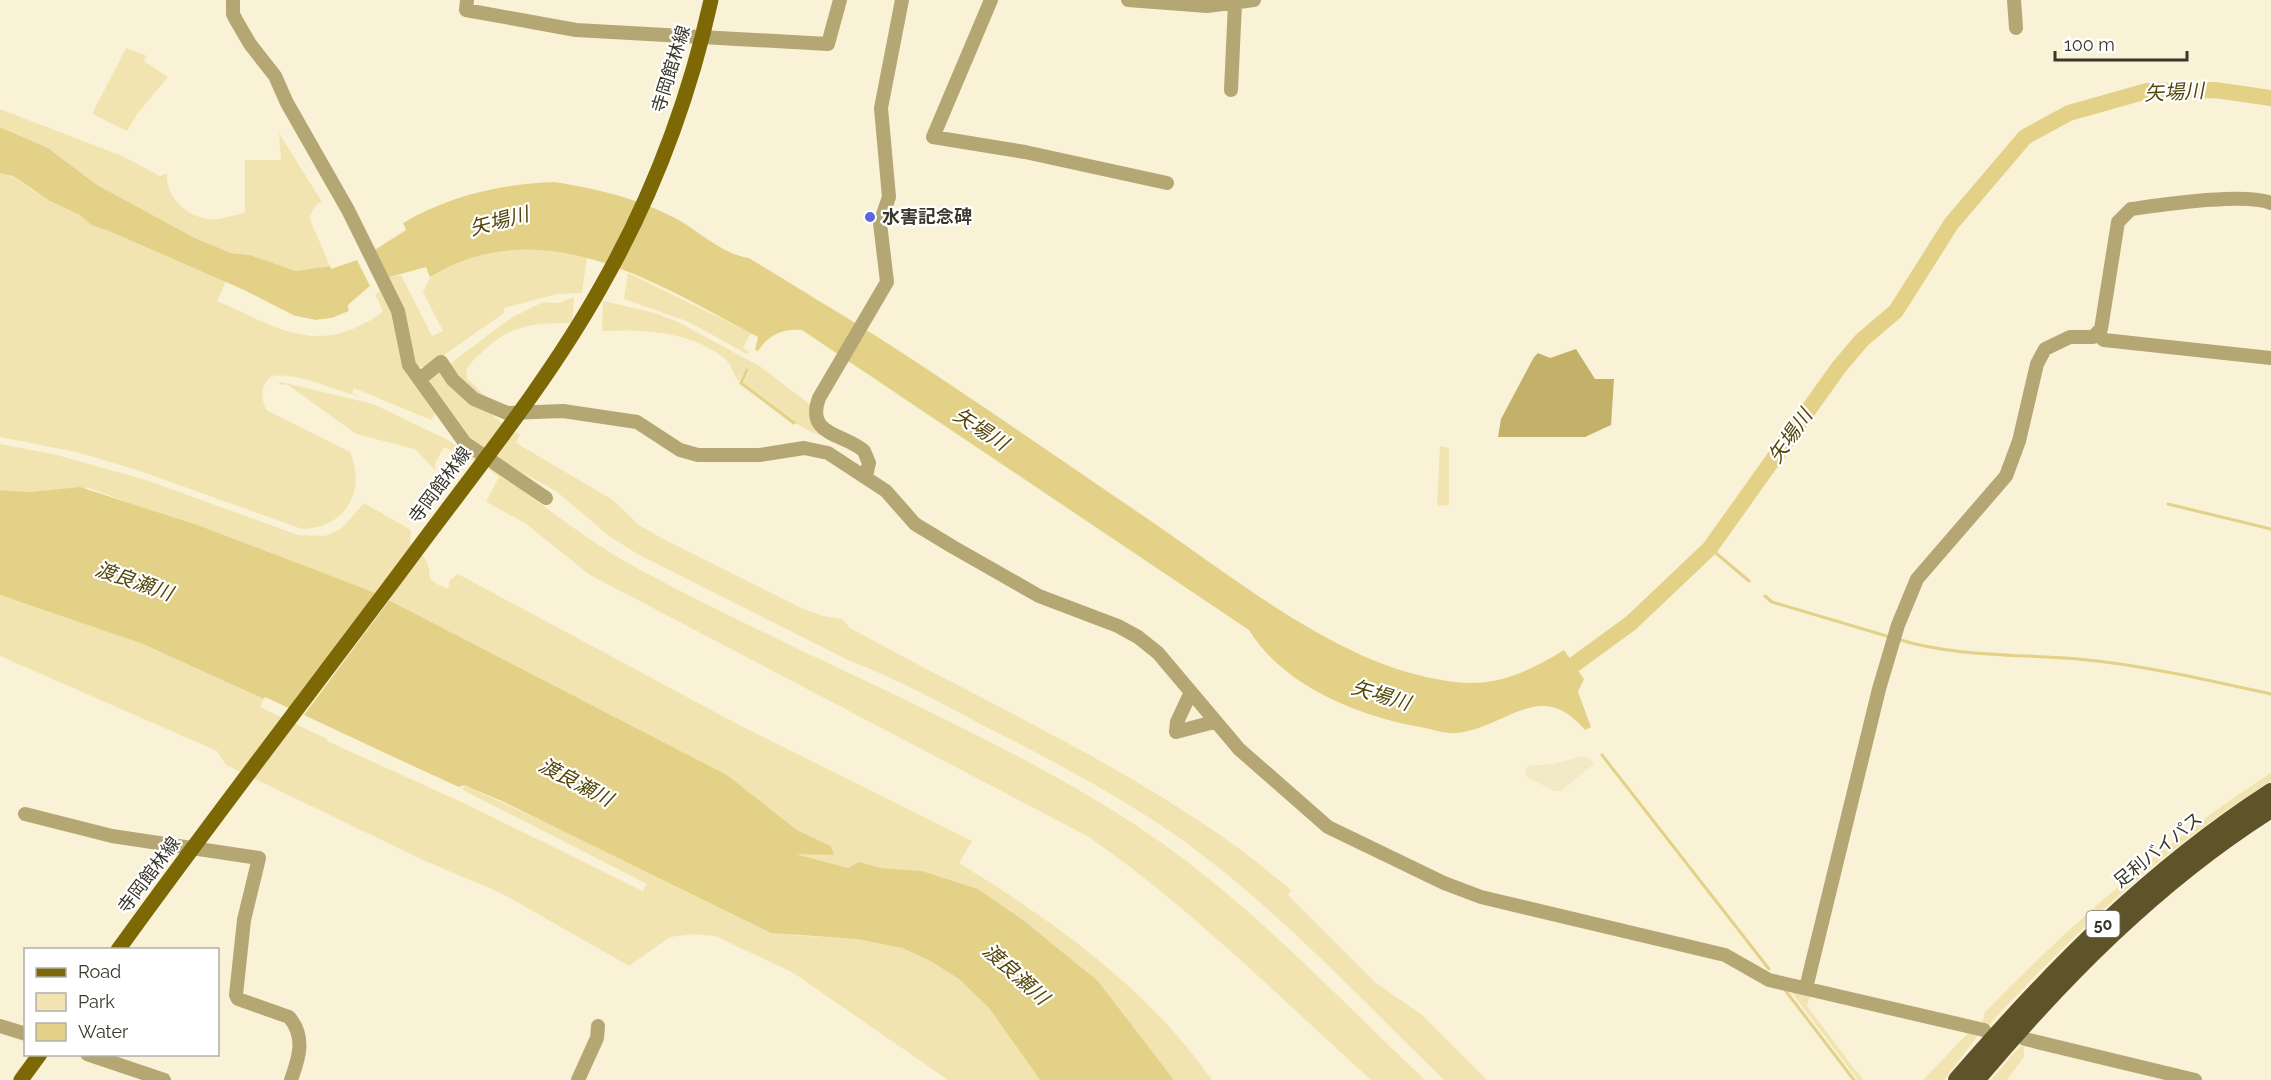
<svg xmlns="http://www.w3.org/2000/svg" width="2271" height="1080" font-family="Raleway,'Noto Sans JP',sans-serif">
	<rect width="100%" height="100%" fill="#f9f2d6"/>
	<!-- built -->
	<path fill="#f2eac6" d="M 1582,756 L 1590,758 L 1594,764 L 1561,791 L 1554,791 L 1525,776 L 1527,766 L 1553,764 Z"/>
	<!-- green -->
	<path fill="#f2e4b1" d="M 126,48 L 147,56 L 144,61 L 168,77 L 137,114 L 127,131 L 92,114 Z
		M 0,109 L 122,156 L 160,176 L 167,173 C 166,197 184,214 207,219 C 218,221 234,215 245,213 L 245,160 L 281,160 L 279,133 L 322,202 L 317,204 L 309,217 L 330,266 L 296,271 L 250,255 L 231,253 L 195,238 L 97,185 L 48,148 L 0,127 Z
		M 0,173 L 12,176 L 34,191 L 80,215 L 91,225 L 109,231 L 226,282 L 217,301 C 264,321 309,352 359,326 C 367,322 376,318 383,311 L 375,294 L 385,289 L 436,412 L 431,420 L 354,388 L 352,393 L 360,397 C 337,391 292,370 270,377 C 260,389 261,396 266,410 L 350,452 C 367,492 345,528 302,529 L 137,470 L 80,453 L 0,437 Z
		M 525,247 L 548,249 L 587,257 L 582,293 L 557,294 L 504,308 L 504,313 L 427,367 L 414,367 L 386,278 L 401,275 L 432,336 L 443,331 L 423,292 C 426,287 428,280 432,276 C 454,255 496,249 525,247 Z
		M 628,273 L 751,333 L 743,348 L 749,352 L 747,354 L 689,322 L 624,299 Z
		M 574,297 L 572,323 C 532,323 509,325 480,354 C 473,361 464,367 467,378 L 487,398 L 473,393 L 448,365 L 511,318 L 543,302 L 559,303 Z
		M 603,301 L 655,313 L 678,322 L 761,367 L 812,406 L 826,438 C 794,426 767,406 743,384 L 749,371 L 746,369 L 739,381 C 733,375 731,363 724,358 C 691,331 642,329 602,331 Z
		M 442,372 L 503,424 L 485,448 L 474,445 L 430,387 L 430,377 Z
		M 281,382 L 373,404 L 446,439 L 475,458 L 475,461 L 444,447 L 435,463 L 436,471 L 415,449 L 356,434 L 288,385 L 278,384 Z
		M 515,432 L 520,434 L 516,443 L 613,500 L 639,525 L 665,540 L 801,608 L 823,616 L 842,619 L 850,628 C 977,698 1111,758 1230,842 C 1251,857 1271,874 1291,890 L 1288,895 L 1376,983 L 1421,1014 L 1487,1080 L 1444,1080 C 1372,1010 1302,935 1224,872 C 1152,813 1071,770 988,728 C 943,704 898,679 850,661 L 639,555 L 609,536 L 556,491 L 496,458 Z
		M 0,444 L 57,455 L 146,480 L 298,535 L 325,536 L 342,528 L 364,503 L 411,530 L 410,544 C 415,549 421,553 425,559 C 436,576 419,577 448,589 L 450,580 L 458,574 L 739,725 L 972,841 L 959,863 C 1053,921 1148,988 1212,1080 L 1174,1080 L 1098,981 L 1023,920 L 978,889 L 922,871 L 881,868 L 859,863 L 848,868 L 792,853 L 834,855 L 831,846 L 797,830 L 727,775 L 373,592 L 89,488 L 30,492 L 0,490 Z
		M 1440,446 L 1449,448 L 1449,505 L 1437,506 Z
		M 491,467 C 538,501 584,539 635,567 C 797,655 972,721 1128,820 C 1239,891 1330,990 1425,1080 L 1371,1080 C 1279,997 1192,909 1089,837 L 590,575 L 525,523 L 486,502 L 499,477 L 488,469 Z
		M 0,595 L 143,644 L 265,697 L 260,707 L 327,739 L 327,741 L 468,805 L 643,891 L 647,884 L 463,790 L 464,785 L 790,935 L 857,939 L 903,947 L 932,962 L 959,979 L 989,1008 L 1040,1080 L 948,1080 L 792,972 L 715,936 L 693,934 L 670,937 L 629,966 L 501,893 L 423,860 L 226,765 L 217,751 L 0,656 Z
		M 2271,773 L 2271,781 C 2164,848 2073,933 1988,1026 L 1982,1023 L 1985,1012 C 2074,921 2164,842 2271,773 Z
		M 1789,989 L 1811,994 L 1807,1006 L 1863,1080 L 1858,1080 Z
		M 1968,1033 L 1979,1034 L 1944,1080 L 1923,1080 Z
		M 2020,1046 L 2024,1047 L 2024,1057 L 2007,1080 L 1991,1080 Z"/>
	<!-- forest -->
	<path fill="#c4b169" d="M 1576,349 L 1595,379 L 1614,379 L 1611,425 L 1585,437 L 1498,437 L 1501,419 L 1534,357 L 1538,353 L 1550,358 Z"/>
	<!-- water -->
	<path fill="#e4d188" d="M 0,127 L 48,148 L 97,185 L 195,238 L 231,253 L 250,255 L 296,271 L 330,266 L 331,269 L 357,260 L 370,286 L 348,305 L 349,311 L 332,318 L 316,320 L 295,316 L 244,290 L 109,231 L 91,225 L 80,215 L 50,201 L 13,176 L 0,173 Z
		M 554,182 C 598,189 637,198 677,219 C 700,232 722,254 749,258 C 802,291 857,323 910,358 C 988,409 1065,463 1142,515 C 1222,569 1315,645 1407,672 C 1474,691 1505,686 1564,650 L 1584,679 L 1578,692 L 1591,727 L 1585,730 C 1540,677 1507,728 1456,733 C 1446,734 1435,730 1425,728 C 1361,717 1285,688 1249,630 L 802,330 C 783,328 768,335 758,351 L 755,350 L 758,337 C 657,284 543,208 430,277 L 426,267 L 386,278 L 367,255 L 406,230 L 403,223 C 449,196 501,184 554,182 Z
		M 80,487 L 200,526 L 373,592 L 727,775 L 797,830 L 831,846 L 834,855 L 796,854 L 848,868 L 859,862 L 881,868 L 922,871 L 978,889 L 1023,920 L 1098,981 L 1174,1080 L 1040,1080 L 989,1008 L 959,979 L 932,962 L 903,948 L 857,939 L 771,933 L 504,802 L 464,785 L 459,787 L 143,644 L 0,595 L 0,490 L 30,492 Z"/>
	<!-- pier -->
	<path fill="#f9f2d6" d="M 226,282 L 295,316 L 316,320 L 332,318 L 349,311 L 348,305 L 370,286 L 372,288 L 351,306 L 351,313 L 333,321 L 316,323 L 294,319 L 224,284 Z
		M 378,592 L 391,598 L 304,715 L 462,789 L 458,790 L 263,700 L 265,697 L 291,709 Z"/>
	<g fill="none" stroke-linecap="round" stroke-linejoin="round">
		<!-- stream -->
		<path stroke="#e4d188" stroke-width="3" d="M 747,370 L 741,383 L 794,423
			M 2168,504 L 2271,529
			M 1710,548 L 1749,581
			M 1765,596 L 1772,602 L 1890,637
			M 1897,639 C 1955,657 2018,654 2078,659 C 2143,665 2208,680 2271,694
			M 1602,755 L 1769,969
			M 1785,990 L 1854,1080"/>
		<!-- river -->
		<path stroke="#e4d188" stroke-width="16" d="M 1557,677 L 1631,623 L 1710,548 L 1839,367 L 1862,340 L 1896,311 L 1951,224 L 2025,137 L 2069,113 L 2147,91 L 2215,90 L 2271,98"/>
		<!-- minor -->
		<path stroke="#b4a774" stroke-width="14" d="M 233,0 L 233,14 L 236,20 L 250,44 L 275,76 L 287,103 L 348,210 L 398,311 L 409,365 L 465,443 L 546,498
			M 467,0 L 466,10 L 576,30 L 828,44 L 840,0
			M 991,0 L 933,137 L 1025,152 L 1167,183
			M 1128,0 L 1207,6 L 1254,0
			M 2014,0 L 2016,28
			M 1231,90 L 1235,3
			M 2098,335 L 2104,340 L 2271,358
			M 420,379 L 441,362 L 453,380 L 474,399 L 507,413 L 563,411 L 637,422 L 680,450 L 698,455 L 760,455 L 804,448 L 828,453 L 886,491 L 915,524 L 953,547 L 1039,596 L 1118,626 L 1138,637 L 1158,653 L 1239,749 L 1328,827 L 1444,883 L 1481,897 L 1725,955 L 1769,980 L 1984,1030
			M 866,476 L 869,463 L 864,451 C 844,433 805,436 819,398 L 887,282 L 880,223 L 889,197 L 881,108 L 902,0
			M 1191,692 L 1177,722 L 1176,732 L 1214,722
			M 25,814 L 112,836 L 259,858 L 244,920 L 236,995 L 238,999 L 289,1017 C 306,1037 299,1058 291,1080
			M 1806,988 L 1879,689 L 1898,625 L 1917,579 L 2006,476 L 2019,441 L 2037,364 L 2045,349 L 2070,337 L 2093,337 L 2101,329 L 2118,222 L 2131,209 C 2161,205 2246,192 2271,203
			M 0,1026 L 26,1034
			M 2025,1039 L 2195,1080
			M 87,1054 L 164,1080
			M 578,1080 L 597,1038 L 598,1026"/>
		<!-- major -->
		<path stroke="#7c6804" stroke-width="15" d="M 118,950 C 213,818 313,689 410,559 C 476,470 548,382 602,285 C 652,197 689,99 711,0
			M 21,1080 L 40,1054"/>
		<!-- highway -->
		<path stroke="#5e5329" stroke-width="18" d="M 1957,1080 C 2051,971 2150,870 2271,792
			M 1976,1080 C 2062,978 2157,881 2271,809"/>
	</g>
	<!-- markers -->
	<circle fill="#5b66dd" stroke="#fff" stroke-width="2" cx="870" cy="217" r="6"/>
	<g text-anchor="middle" stroke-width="4.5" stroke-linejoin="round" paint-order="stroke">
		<!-- shield labels -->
		<rect fill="#fff" stroke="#74726b" stroke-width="1.5" x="2086.5" y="911" width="33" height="26" rx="4.5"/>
		<g font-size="16" font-weight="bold" fill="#39362b">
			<text x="2103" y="930">50</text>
		</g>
		<!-- street labels -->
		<g font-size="18" fill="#39362b" stroke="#fff">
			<text transform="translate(671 69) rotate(-73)" y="6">寺岡館林線</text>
			<text transform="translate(440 485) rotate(-53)" y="6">寺岡館林線</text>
			<text transform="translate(2158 850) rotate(-39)" y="6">足利バイパス</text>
			<text transform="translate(149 875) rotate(-53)" y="6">寺岡館林線</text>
		</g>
		<!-- poi labels -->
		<g font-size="18" font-weight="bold" fill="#39362b" stroke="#fff" text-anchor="start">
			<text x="882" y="223">水害記念碑</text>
		</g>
		<!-- water labels -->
		<g font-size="20" font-style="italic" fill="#53460b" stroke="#fff">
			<text transform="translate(2174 92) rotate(-3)" y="7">矢場川</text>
			<text transform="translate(499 221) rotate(-15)" y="7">矢場川</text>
			<text transform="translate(981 429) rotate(33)" y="7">矢場川</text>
			<text transform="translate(1790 436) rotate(-55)" y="7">矢場川</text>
			<text transform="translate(134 581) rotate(19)" y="7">渡良瀬川</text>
			<text transform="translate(1381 695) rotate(17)" y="7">矢場川</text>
			<text transform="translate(576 782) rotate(28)" y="7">渡良瀬川</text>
			<text transform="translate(1016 974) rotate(42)" y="7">渡良瀬川</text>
		</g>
	</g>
	<!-- legend -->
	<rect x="24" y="948" width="195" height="108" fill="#ffffff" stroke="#b0afaa" stroke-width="1.5"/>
	<rect x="36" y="968" width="30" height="9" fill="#7c6804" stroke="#b0afaa" stroke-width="1.5"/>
	<text x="78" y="978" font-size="18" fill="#39362b">Road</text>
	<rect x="36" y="993" width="30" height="18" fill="#f2e4b1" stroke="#b0afaa" stroke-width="1.5"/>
	<text x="78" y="1008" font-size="18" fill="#39362b">Park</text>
	<rect x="36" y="1023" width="30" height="18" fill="#e4d188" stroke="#b0afaa" stroke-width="1.5"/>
	<text x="78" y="1038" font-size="18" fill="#39362b">Water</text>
	<!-- scale -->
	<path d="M2055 51v9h132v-9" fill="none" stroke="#39362b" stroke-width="3"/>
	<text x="2064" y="51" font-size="18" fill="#39362b" stroke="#ffffff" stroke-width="4.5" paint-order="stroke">100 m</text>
</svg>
